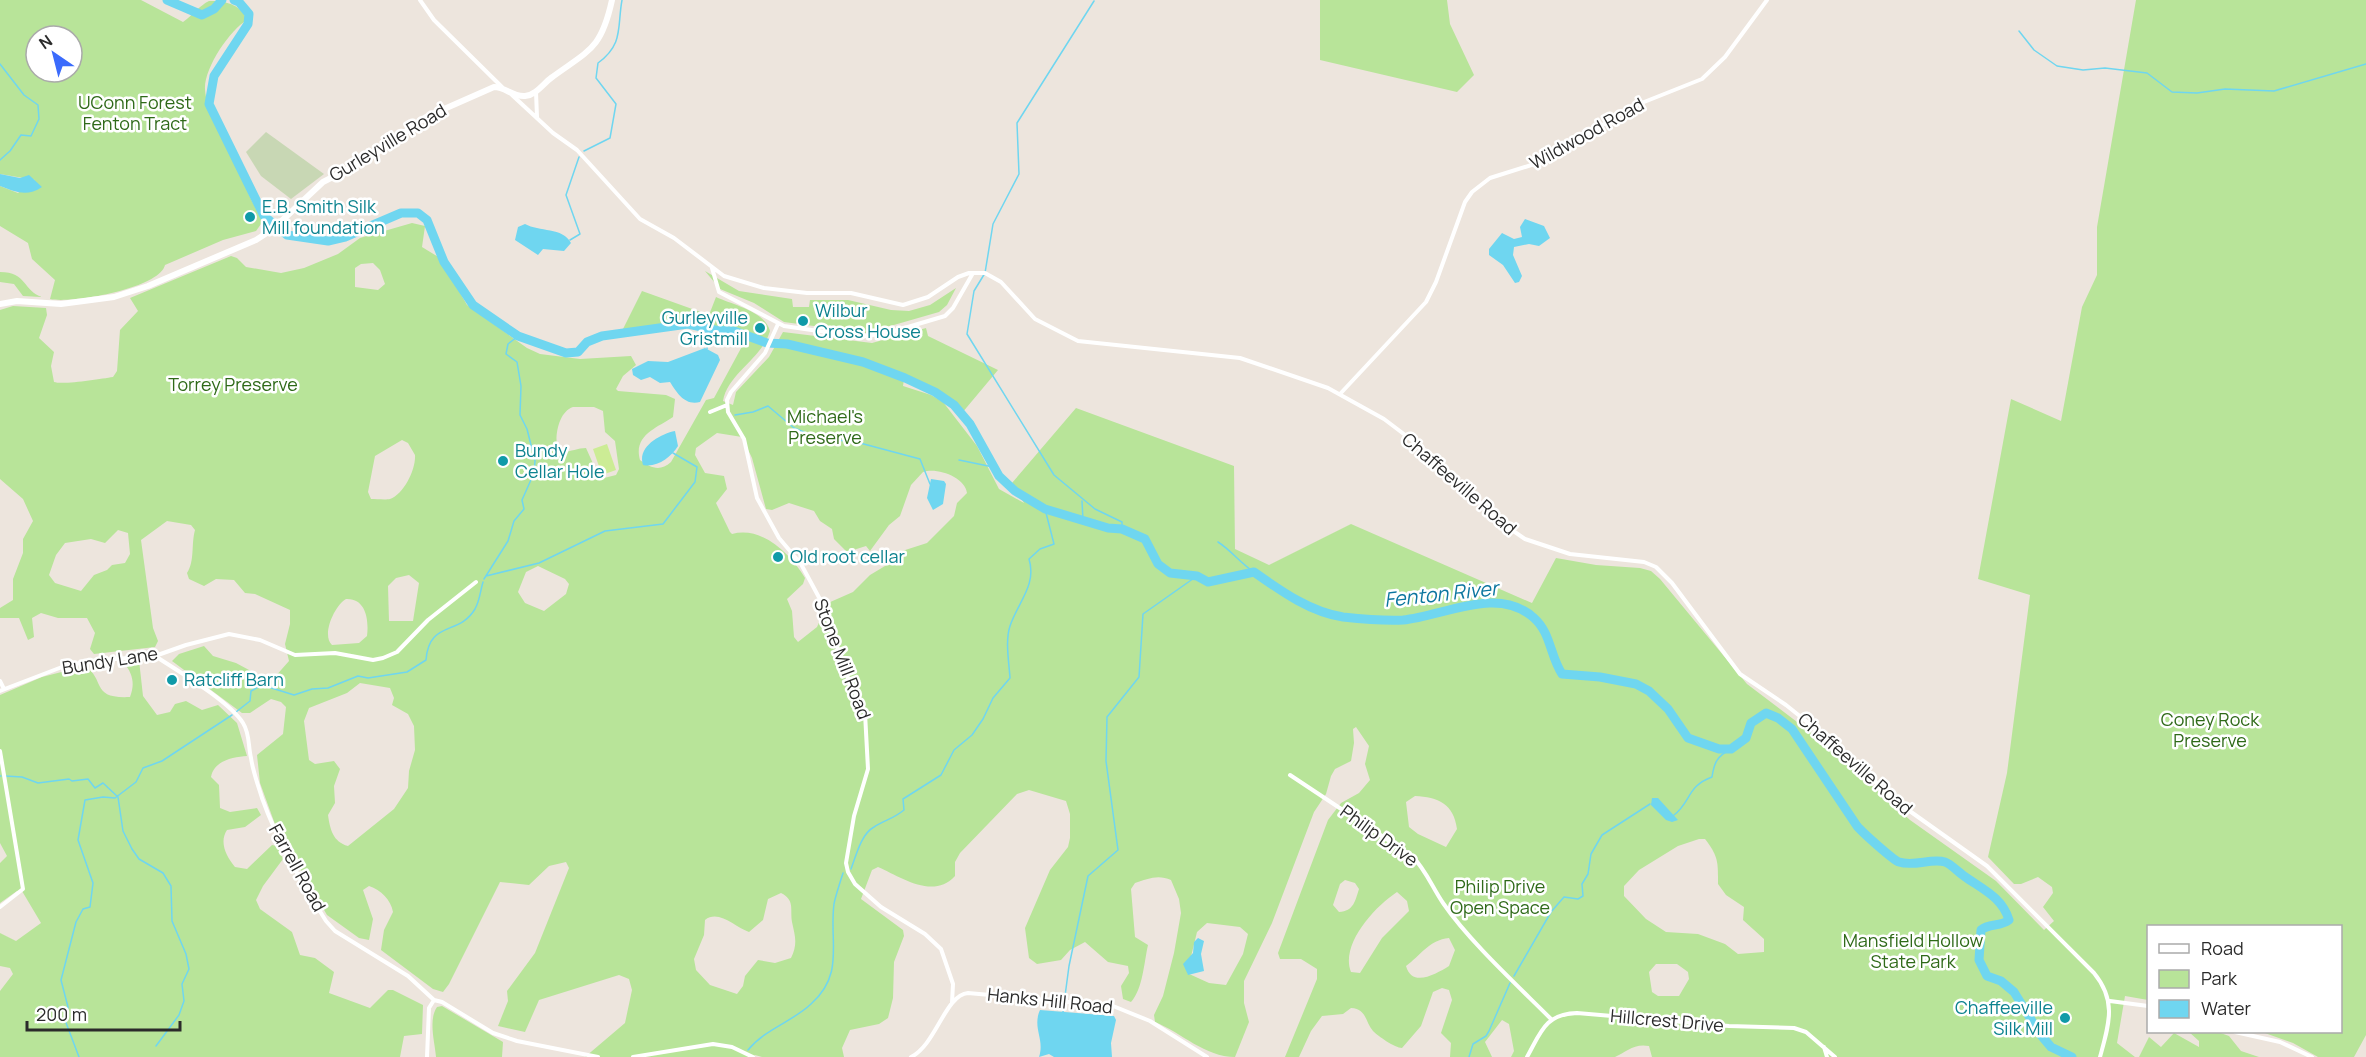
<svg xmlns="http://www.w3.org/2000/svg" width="2366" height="1057" font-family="Manrope,sans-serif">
	<rect width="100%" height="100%" fill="#ede5dd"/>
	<!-- green -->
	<path fill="#b8e499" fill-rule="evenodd" d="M 0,0 L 141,0 L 183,22 C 192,16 200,5 209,1 C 225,0 242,5 247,20 C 230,30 204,68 205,89 C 206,111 221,129 230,148 C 239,169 246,192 258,212 C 261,216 265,218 268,221 L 261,224 L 256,231 L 223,240 L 165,265 C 160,288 72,304 50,299 L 55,280 L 32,259 L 28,243 L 0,226 L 0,186 L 18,193 L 35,180 L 0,174 ZM 36,36 L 72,36 L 72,72 L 36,72 Z
		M 1320,0 L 1447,0 L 1450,24 L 1474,75 L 1457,92 L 1320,60 Z
		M 2136,0 L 2366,0 L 2366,1035 L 2354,1057 L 2318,1057 L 2293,1043 L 2262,1032 L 2340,1032 L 2340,926 L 2148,926 L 2148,1000 L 2125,996 L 2117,1043 L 2135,1057 L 1652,1057 L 1649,1046 C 1634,1043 1626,1052 1615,1057 C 1606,1057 1527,1057 1511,1057 L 1514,1051 L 1509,1024 L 1502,1020 L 1485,1042 L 1492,1057 L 1450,1057 L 1451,1043 L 1441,1033 L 1452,1000 L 1449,990 L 1442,988 L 1433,992 L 1421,1026 L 1402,1048 C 1395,1048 1378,1036 1373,1031 C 1365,1022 1367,1009 1351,1008 L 1343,1014 L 1322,1016 L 1311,1031 L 1299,1057 L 1285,1057 L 1317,979 L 1317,969 L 1301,959 L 1280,959 L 1278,953 L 1328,820 L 1341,803 L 1359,793 L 1370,780 L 1365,764 L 1369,746 L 1356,727 L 1353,729 L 1354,743 L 1351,761 L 1335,769 L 1331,776 L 1326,794 L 1314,812 L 1272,923 L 1244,981 L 1244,1003 L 1249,1022 L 1235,1057 C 1205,1057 1182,1033 1155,1022 L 1154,1015 L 1163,996 L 1174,953 L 1181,913 L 1179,899 L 1171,880 C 1158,874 1147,879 1135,883 L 1131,889 L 1135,937 L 1148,945 C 1144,962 1143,989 1131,1002 L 1123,999 L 1121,986 L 1129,973 L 1128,966 L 1108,962 L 1085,942 L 1070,950 L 1061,960 L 1037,964 L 1029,958 L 1025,928 L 1050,870 L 1068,847 L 1070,838 L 1070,814 L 1066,801 L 1029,790 L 1017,794 L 960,853 L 955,862 L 955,876 C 933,900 901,877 878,867 L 872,870 L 861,899 L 903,930 L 904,936 L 894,962 L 893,998 L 888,1018 L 879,1024 L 850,1030 L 842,1048 L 844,1057 L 762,1057 L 755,1055 L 752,1057 L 585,1057 L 625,1023 L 632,990 L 629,979 L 619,975 L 539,1000 L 525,1032 L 498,1026 L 508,1001 L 507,991 L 535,953 L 569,868 L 566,862 L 549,866 L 529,885 L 500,882 L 449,984 L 443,992 L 433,989 L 381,950 L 384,930 L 393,912 C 391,900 381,890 369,886 L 363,890 L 373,919 L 369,940 L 359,938 L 327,915 L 276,827 L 260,783 L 257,755 L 283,734 L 286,707 L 281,702 L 271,699 L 250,713 L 242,713 L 172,661 L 179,654 L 204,646 L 213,656 L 236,663 L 260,676 L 274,678 L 289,661 L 285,644 L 290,624 L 290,610 L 255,594 L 245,593 L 234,580 L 216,579 L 204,586 L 189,579 L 187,573 C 195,561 191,544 195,530 L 191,525 L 167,521 L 141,540 L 153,628 L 158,641 L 155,647 L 94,654 L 90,649 L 95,633 L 87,618 L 58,618 L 41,613 L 32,618 L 34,637 L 28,640 L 19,618 L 0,618 L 0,608 L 13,600 L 13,579 L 23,553 L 23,539 L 33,521 L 23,499 L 0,479 L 0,310 L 13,306 L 46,308 L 47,315 L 39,338 L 54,352 L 51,366 L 54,382 C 63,385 100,379 113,377 L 117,371 L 120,330 L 138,311 L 130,298 L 231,256 L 237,258 L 246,267 L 281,273 L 304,268 L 338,254 L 360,238 L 412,223 L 425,226 L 422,247 L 440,258 L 467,305 L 527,348 L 540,354 L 580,359 L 631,356 L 636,365 L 623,376 L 616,389 L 618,391 L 666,395 L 675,399 L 673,417 C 657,428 633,435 640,460 C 651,468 660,472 671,462 L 706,400 L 714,398 L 746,339 C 709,317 660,326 619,337 L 642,291 L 709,315 L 716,297 C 733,305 765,311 770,331 C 762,359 728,373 723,401 L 733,405 L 736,392 L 769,357 L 783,332 L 872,343 L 926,328 L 928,336 L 998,370 L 962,413 L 931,390 L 904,379 L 903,386 L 931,395 L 943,402 L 977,446 L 999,489 L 1024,503 L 1012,483 L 1076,408 L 1234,466 L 1235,549 L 1269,565 L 1351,524 L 1532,603 L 1556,558 L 1596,565 L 1640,568 L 1651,571 L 1660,579 L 1747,684 L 1822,741 L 1910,820 L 1996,881 L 2044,930 L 2054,921 L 2043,907 L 2053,893 L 2052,887 L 2038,877 L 2021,884 L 2014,884 L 1988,857 L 2007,773 L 2030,595 L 1978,579 L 2011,399 L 2061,421 L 2082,307 L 2097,275 L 2097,227 ZM 373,263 L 380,270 L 385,284 L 378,290 L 355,287 L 355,268 L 361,264 ZM 573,407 L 594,407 L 603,411 L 605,432 L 615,441 L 619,469 L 616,475 L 600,479 L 586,448 C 576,448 567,454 558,451 C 554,438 558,412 573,407 ZM 717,433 L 742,437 L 752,458 L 766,509 L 772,510 L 789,503 L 814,511 L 820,521 L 832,529 L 834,539 L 847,552 L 866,546 L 870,551 L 889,525 L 900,516 L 911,485 L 923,472 C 937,467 965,477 967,493 L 957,503 L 954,516 L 927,543 L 899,552 L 885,566 L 870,575 L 853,592 L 828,603 L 817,627 L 798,642 L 794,637 L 792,611 L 787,599 L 803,584 L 805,578 C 790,553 762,526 732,534 L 730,532 L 716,503 L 727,489 L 724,476 L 705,473 L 695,455 L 696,448 ZM 402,440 L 408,443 L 415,455 C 416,469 404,494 390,499 C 386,500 376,499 371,499 L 368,492 L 375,456 ZM 118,530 L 128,533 L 130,554 L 125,563 L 112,565 L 107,570 L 94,575 L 81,591 L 55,583 L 49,575 L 56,555 L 65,543 L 91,539 L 105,543 ZM 538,566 L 565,579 L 569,584 L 566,594 L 544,611 L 525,603 L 518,592 L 526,572 ZM 409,575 L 419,583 L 413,621 L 389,621 L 388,586 L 396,578 ZM 346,599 C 366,598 369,620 367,636 L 359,643 L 332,645 C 321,635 335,605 346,599 ZM 360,683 L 390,688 L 394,698 L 392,705 L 408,714 L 414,726 L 415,750 L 409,771 L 408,788 L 394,809 L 348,846 C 333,842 330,829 328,815 L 335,803 L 334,786 L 340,769 L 334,761 L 315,764 L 309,760 L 304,721 L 309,708 L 347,693 ZM 1415,796 C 1438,797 1454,804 1457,829 L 1446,847 L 1418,834 L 1409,827 L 1406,802 ZM 1699,839 L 1705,839 C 1719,857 1718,863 1718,884 L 1726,895 L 1744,907 L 1743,920 L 1764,939 L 1764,952 L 1738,954 L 1725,944 L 1698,934 L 1666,932 L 1646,919 L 1624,896 L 1624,886 L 1639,870 L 1678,846 ZM 1345,880 L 1355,883 L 1359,889 C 1355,901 1354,911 1339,912 L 1333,905 L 1340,884 ZM 1397,892 L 1407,901 L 1409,911 L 1382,938 L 1360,973 L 1351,972 C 1340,945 1374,907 1397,892 ZM 781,893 C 795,900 790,909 792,922 C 795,936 798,944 791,958 L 775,963 L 758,960 L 745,976 L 743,986 L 737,994 L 710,985 L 696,970 L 694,959 L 704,935 L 705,920 C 719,909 736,928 749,932 L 763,920 L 768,899 ZM 1207,923 L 1240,927 L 1248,934 L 1243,954 L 1226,985 L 1209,983 L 1187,973 L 1197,932 ZM 1449,938 L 1455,950 L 1449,966 C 1436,974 1412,988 1406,966 C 1420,956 1429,940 1449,938 ZM 1656,964 L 1677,964 L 1688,972 L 1689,979 L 1679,996 L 1658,996 L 1652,992 L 1649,972 Z
		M 705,271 L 739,291 L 792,299 L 793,307 L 809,307 L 810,300 L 848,300 L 891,310 L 909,311 L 930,305 L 956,288 L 947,305 L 939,312 L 866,333 L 784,322 L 754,303 L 720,289 Z
		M 0,272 C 27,272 23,291 42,297 L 23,296 L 14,284 L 0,282 Z
		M 139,660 L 143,696 L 157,715 L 170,712 L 175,704 L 186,701 L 202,710 L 218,705 L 237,723 L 247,756 C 234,757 214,760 211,777 L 219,785 L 220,808 L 230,812 L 257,808 L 261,815 L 245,827 L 227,830 C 219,842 226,856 235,867 L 247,869 L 272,845 L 277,846 L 283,859 L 263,886 L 256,900 L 260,909 L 292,932 L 300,955 L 315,958 L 334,972 L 329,993 L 370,1008 L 388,990 L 393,990 L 423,1005 L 422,1034 L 404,1036 L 400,1057 L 0,1057 L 0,991 L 13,974 L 10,968 L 0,966 L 0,933 L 16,941 L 41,923 L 22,891 L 17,891 L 0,903 L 0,863 L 7,856 L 0,843 L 0,695 L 42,677 L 85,666 C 106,680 90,699 130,697 C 135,684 133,674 124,663 Z
		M 442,1006 L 503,1042 L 502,1057 L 436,1057 C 435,1043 428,1020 437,1007 Z
		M 2189,1032 L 2218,1032 L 2229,1036 L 2241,1051 L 2259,1057 L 2139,1057 L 2149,1037 L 2161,1047 L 2174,1033 L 2199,1047 L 2199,1041 Z"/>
	<!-- cemetery -->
	<path fill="#c8d7b4" d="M 266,132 L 324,174 L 291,199 L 261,176 L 246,152 Z"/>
	<!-- pitch -->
	<path fill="#ccec95" d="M 607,444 L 616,470 L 602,475 L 593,449 Z"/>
	<!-- water -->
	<path fill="#6fd6f0" d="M 0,174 L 20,178 L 29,175 L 42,187 C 27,197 16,192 0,186 Z
		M 1525,219 L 1544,226 L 1550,238 L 1539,246 L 1529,244 L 1514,247 L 1513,255 L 1522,276 L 1519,282 L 1515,283 L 1503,265 L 1489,255 L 1489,249 L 1502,233 L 1514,239 L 1522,237 L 1520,227 Z
		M 525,224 C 539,232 563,227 571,243 L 564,251 L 543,249 L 538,255 L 515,240 L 518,227 Z
		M 705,348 L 718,355 L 720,360 L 700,402 C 685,406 677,393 670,382 L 660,383 L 650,377 L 641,380 L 633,375 L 632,369 L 648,361 L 668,362 Z
		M 675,431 L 678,446 C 671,457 657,468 643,465 C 637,447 660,434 675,431 Z
		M 931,479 L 944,481 L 946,484 L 943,504 L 933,510 L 927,498 Z
		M 1652,798 L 1658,798 L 1678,820 L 1672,822 L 1666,820 L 1651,805 Z
		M 1198,938 L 1204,941 L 1201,954 L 1204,971 L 1188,975 L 1183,964 L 1193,953 L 1194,942 Z
		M 1040,1010 L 1114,1016 L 1116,1020 L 1111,1043 L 1112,1057 L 1054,1057 L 1049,1054 L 1039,1057 C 1045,1039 1032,1028 1040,1010 Z"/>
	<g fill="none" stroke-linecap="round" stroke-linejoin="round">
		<!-- stream -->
		<path stroke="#6fd6f0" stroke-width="1.5" d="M 1094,1 L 1017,123 L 1019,174 L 993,224 L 985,273 L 974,291 L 967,334 L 1054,475 L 1095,509 L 1122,522 L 1122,529
			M 2019,31 L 2034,50 L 2057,66 L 2083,70 L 2105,68 L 2147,73 L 2172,92 L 2197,93 L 2225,89 L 2274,91 L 2366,64
			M 0,64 L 24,95 L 38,105 L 39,119 L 31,136 L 21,135 L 10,151 L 0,160
			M 584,151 L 610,138 L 616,104 L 596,78 L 598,63 C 624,44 617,27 622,0
			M 570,240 L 580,234 L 566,195 L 579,157
			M 707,349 L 708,339 L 715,330
			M 735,415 L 753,412 L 768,406 L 794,428 L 816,437 L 860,443 L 920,459 L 930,484
			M 959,460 L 993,467
			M 1082,501 L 1083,520
			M 1218,542 C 1232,551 1240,563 1254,572
			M 486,576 L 539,563 L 605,531 L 663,524 L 695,482 L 697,467 L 673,453
			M 484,579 L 508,541 L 514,521 L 524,509 L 522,500 L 534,473 L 535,461 L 527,429 L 520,415 L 521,386 L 517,362 L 506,354 L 508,344 L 517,337 L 540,344
			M 236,712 L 250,701 L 251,691 L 262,685 L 294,695 L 312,689 L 328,688 L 358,676 L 368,678 L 407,672 L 426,660 C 429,620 459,636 475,609 C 480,600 480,592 483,582
			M 0,776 L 1,776
			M 5,776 L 22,777 L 38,783 L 69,779 L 72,781 L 88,779 L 95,788 L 103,783 L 118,797 L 123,831 L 132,849 L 139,859 L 163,873 L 171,886 L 172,921 L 186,954 L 189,969 L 182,984 L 184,1001 L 179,1015 L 156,1046
			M 1674,815 C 1691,802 1687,786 1712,777 C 1714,763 1717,756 1731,749
			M 851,869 C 856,856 861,834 874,827 C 885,820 893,819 904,810 L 903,799 L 941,775 L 954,750 L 972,735 L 983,719 L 993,698 L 1010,678 C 1009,662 1005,641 1010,626 C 1018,602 1037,585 1029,559 L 1040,549 L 1054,544 L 1045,509
			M 1514,976 L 1551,912 L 1564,897 L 1578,899 L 1583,896 L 1582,884 L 1588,874 L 1591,854 L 1602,835 L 1650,804
			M 1065,996 L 1069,966 L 1088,876 L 1118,850 L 1106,761 L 1107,717 L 1139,677 L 1143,614 L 1197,576
			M 1063,1012 L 1064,1004
			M 748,1050 C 765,1029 792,1022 811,1004 C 845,974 829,942 834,904 C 836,894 840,883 843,873
			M 79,1057 L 65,1020 L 68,1007 L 61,980 L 76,922 L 83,909 L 90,907 L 93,883 L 78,840 L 85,800 L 103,797 L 115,798 L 136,782 L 143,768 L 162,761 L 232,715
			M 1469,1057 L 1473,1044 L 1486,1036 L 1489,1031 L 1510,983"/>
		<!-- river -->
		<path stroke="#6fd6f0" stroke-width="9" d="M 167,0 L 202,15 L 214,9 L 222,0
			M 234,0 L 239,2 L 249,14 L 248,24 L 214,76 L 209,104 L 264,216 L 287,235 L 328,241 L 345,237 L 401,213 L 418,213 L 427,220 L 444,262 L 473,305 L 518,336 L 566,353 L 578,352 L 587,342 L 602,336 L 688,324 L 715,330 L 734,331 L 767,343 L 787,344 L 863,362 L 905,378 L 935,392 L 954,405 L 970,424 L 999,476 L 1015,491 L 1045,509 L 1108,528 L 1122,529 L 1145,539 L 1158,564 L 1170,573 L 1197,576 L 1208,582 L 1254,572 C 1281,591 1310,612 1343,617 C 1362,619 1383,621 1403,620 C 1444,616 1498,585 1534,618 C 1551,633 1550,656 1562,674 L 1600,677 L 1636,684 L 1649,691 L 1668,709 L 1688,738 L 1719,749 L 1731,749 L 1746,738 L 1751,723 L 1766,713 L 1778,718 L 1792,729 L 1857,826 C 1862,832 1893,860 1899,862 C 1914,867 1931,858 1945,862 C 1951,864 1958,872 1964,876 C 1982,889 2002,897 2009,920 C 2000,927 1989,923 1981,930 L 1979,960 L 1987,976 L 2001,981 L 2014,992 L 2040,1034 L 2051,1047 L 2072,1057"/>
		<!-- street -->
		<path stroke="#fff" stroke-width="4" d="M 420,0 L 434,20 L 502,87
			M 536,92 L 537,117
			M 512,95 L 553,133 L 577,150 L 640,219 L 674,238 L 724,276 L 764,288 L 807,293 L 851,293 L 903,305 L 928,297 L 958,277 L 969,273 L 985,273 L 1001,282 L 1035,319 L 1078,341 L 1240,358 L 1328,388 L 1384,419 L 1417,444 L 1436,459 L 1496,519 L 1525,539 L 1570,554 L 1644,562 L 1656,567 L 1672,583 L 1740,674 L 1786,705 L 1842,750 L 1897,802 L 1987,866 L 2094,973 C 2117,1001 2109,1024 2100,1057
			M 712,268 L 719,292 L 784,326 L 860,337 L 891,332 L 945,316 L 953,308 L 973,273
			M 778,324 L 765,353 L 731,392 L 727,400 L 728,412 L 744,439 L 757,498 L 779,538 L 801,564 L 822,603 L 849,681 L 865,713 L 868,769 L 854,816 L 846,863 L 848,872 L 855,884 L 881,907 L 925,934 L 941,949 L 953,984 L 952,1003
			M 1340,394 L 1426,302 L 1436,282 L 1465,202 L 1472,192 L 1490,178 L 1541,162 L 1634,106 L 1702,79 L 1725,57 L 1767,0
			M 710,412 L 727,405
			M 155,656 C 178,671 229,701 243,723 C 250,734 248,746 251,758 C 253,772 258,785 262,798 C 278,843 301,881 326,921 L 335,931 L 408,976 L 434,1000
			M 0,681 L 4,689
			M 0,691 L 62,667 L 89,661 L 155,656 L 186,645 L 229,634 L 260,640 L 295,655 L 335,653 L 373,660 L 383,658 L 397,652 L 428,620 L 476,582
			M 0,751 L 23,889 L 0,907
			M 1290,775 L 1412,856 C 1426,870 1432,887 1443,903 C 1469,941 1517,985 1551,1019
			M 434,1000 L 442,1002 L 493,1033 L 517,1041 L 598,1057
			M 2110,1001 L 2148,1006
			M 2235,1032 L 2280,1042 L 2312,1057
			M 1824,1047 L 1827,1057
			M 427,1057 L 429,1008 L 434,1000
			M 633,1057 L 713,1044 L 732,1047 L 753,1057
			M 911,1057 C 936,1045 945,995 968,993 L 1113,1006 L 1150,1021 L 1207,1057
			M 1527,1057 C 1541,1032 1545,1014 1577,1013 L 1729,1026 L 1794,1028 L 1806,1032 L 1835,1057"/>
		<!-- secondary -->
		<path stroke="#fff" stroke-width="6" d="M 0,304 L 17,301 L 61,304 L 114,297 L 148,286 L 256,240 L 273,229 L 323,182 L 368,159 L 426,117 L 494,87 C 506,87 512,97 525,96 C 536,95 543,84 551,78 C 589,50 601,50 612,0"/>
	</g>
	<!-- markers -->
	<g fill="#0f9aa8" stroke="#fff" stroke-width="2">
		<circle cx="250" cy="217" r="6"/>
		<circle cx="803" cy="321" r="6"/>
		<circle cx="760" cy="328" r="6"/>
		<circle cx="503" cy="461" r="6"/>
		<circle cx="778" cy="557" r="6"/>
		<circle cx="172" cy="680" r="6"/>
		<circle cx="2065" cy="1018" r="6"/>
	</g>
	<g text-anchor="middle" stroke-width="5" stroke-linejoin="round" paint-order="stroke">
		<!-- park labels -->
		<g font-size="18" fill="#2f6a19" stroke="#fff">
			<text x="135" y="109">UConn Forest<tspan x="135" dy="21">Fenton Tract</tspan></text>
			<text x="233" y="391">Torrey Preserve</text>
			<text x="825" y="423">Michael's<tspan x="825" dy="21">Preserve</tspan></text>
			<text x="2210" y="726">Coney Rock<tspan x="2210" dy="21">Preserve</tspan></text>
			<text x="1500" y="893">Philip Drive<tspan x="1500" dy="21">Open Space</tspan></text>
			<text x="1913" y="947">Mansfield Hollow<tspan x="1913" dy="21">State Park</tspan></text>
		</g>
		<!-- street labels -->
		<g font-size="18" fill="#2b2b2b" stroke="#fff">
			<text transform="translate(1587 134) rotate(-29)" y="6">Wildwood Road</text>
			<text transform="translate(388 143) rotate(-31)" y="6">Gurleyville Road</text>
			<text transform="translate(1459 484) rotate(41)" y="6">Chaffeeville Road</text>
			<text transform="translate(842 659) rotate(69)" y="6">Stone Mill Road</text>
			<text transform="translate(110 661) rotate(-9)" y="6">Bundy Lane</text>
			<text transform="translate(1855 764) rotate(41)" y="6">Chaffeeville Road</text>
			<text transform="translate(1379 836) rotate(36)" y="6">Philip Drive</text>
			<text transform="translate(297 868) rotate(61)" y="6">Farrell Road</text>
			<text transform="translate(1050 1001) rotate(6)" y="6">Hanks Hill Road</text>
			<text transform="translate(1667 1021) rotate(5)" y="6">Hillcrest Drive</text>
		</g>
		<!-- culture labels -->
		<g font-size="18" fill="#0d838f" stroke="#fff" text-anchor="start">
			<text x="262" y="213">E.B. Smith Silk<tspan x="262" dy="21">Mill foundation</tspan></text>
			<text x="815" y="317">Wilbur<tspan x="815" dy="21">Cross House</tspan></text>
			<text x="748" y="324" text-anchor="end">Gurleyville<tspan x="748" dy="21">Gristmill</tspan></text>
			<text x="515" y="457">Bundy<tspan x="515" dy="21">Cellar Hole</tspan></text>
			<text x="790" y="563">Old root cellar</text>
			<text x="184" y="686">Ratcliff Barn</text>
			<text x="2053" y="1014" text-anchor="end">Chaffeeville<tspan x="2053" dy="21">Silk Mill</tspan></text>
		</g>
		<!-- water labels -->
		<g font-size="20" font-style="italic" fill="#0c769f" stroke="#fff">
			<text transform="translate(1441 594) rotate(-6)" y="7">Fenton River</text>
		</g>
	</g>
	<!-- legend -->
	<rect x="2147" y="925" width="195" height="108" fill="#ffffff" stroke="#aaaaaa" stroke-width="1.5"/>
	<rect x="2159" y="944" width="30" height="9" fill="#ffffff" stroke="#aaaaaa" stroke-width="1.5"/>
	<text x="2201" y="955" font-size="18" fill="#2b2b2b">Road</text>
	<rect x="2159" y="970" width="30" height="18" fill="#b8e499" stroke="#aaaaaa" stroke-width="1.5"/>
	<text x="2201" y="985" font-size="18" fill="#2b2b2b">Park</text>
	<rect x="2159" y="1000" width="30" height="18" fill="#6fd6f0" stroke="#aaaaaa" stroke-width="1.5"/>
	<text x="2201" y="1015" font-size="18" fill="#2b2b2b">Water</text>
	<!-- north arrow -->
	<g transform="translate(54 54) rotate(325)"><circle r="28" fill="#ffffff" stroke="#aaaaaa" stroke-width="1.5"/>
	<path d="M0-4.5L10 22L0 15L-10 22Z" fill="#3b6bfc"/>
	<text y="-9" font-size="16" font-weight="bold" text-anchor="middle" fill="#2b2b2b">N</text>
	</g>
	<!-- scale -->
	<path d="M27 1021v9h153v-9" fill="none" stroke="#2b2b2b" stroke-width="3"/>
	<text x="36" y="1021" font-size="18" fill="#2b2b2b" stroke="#ffffff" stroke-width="4.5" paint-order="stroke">200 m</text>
</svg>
